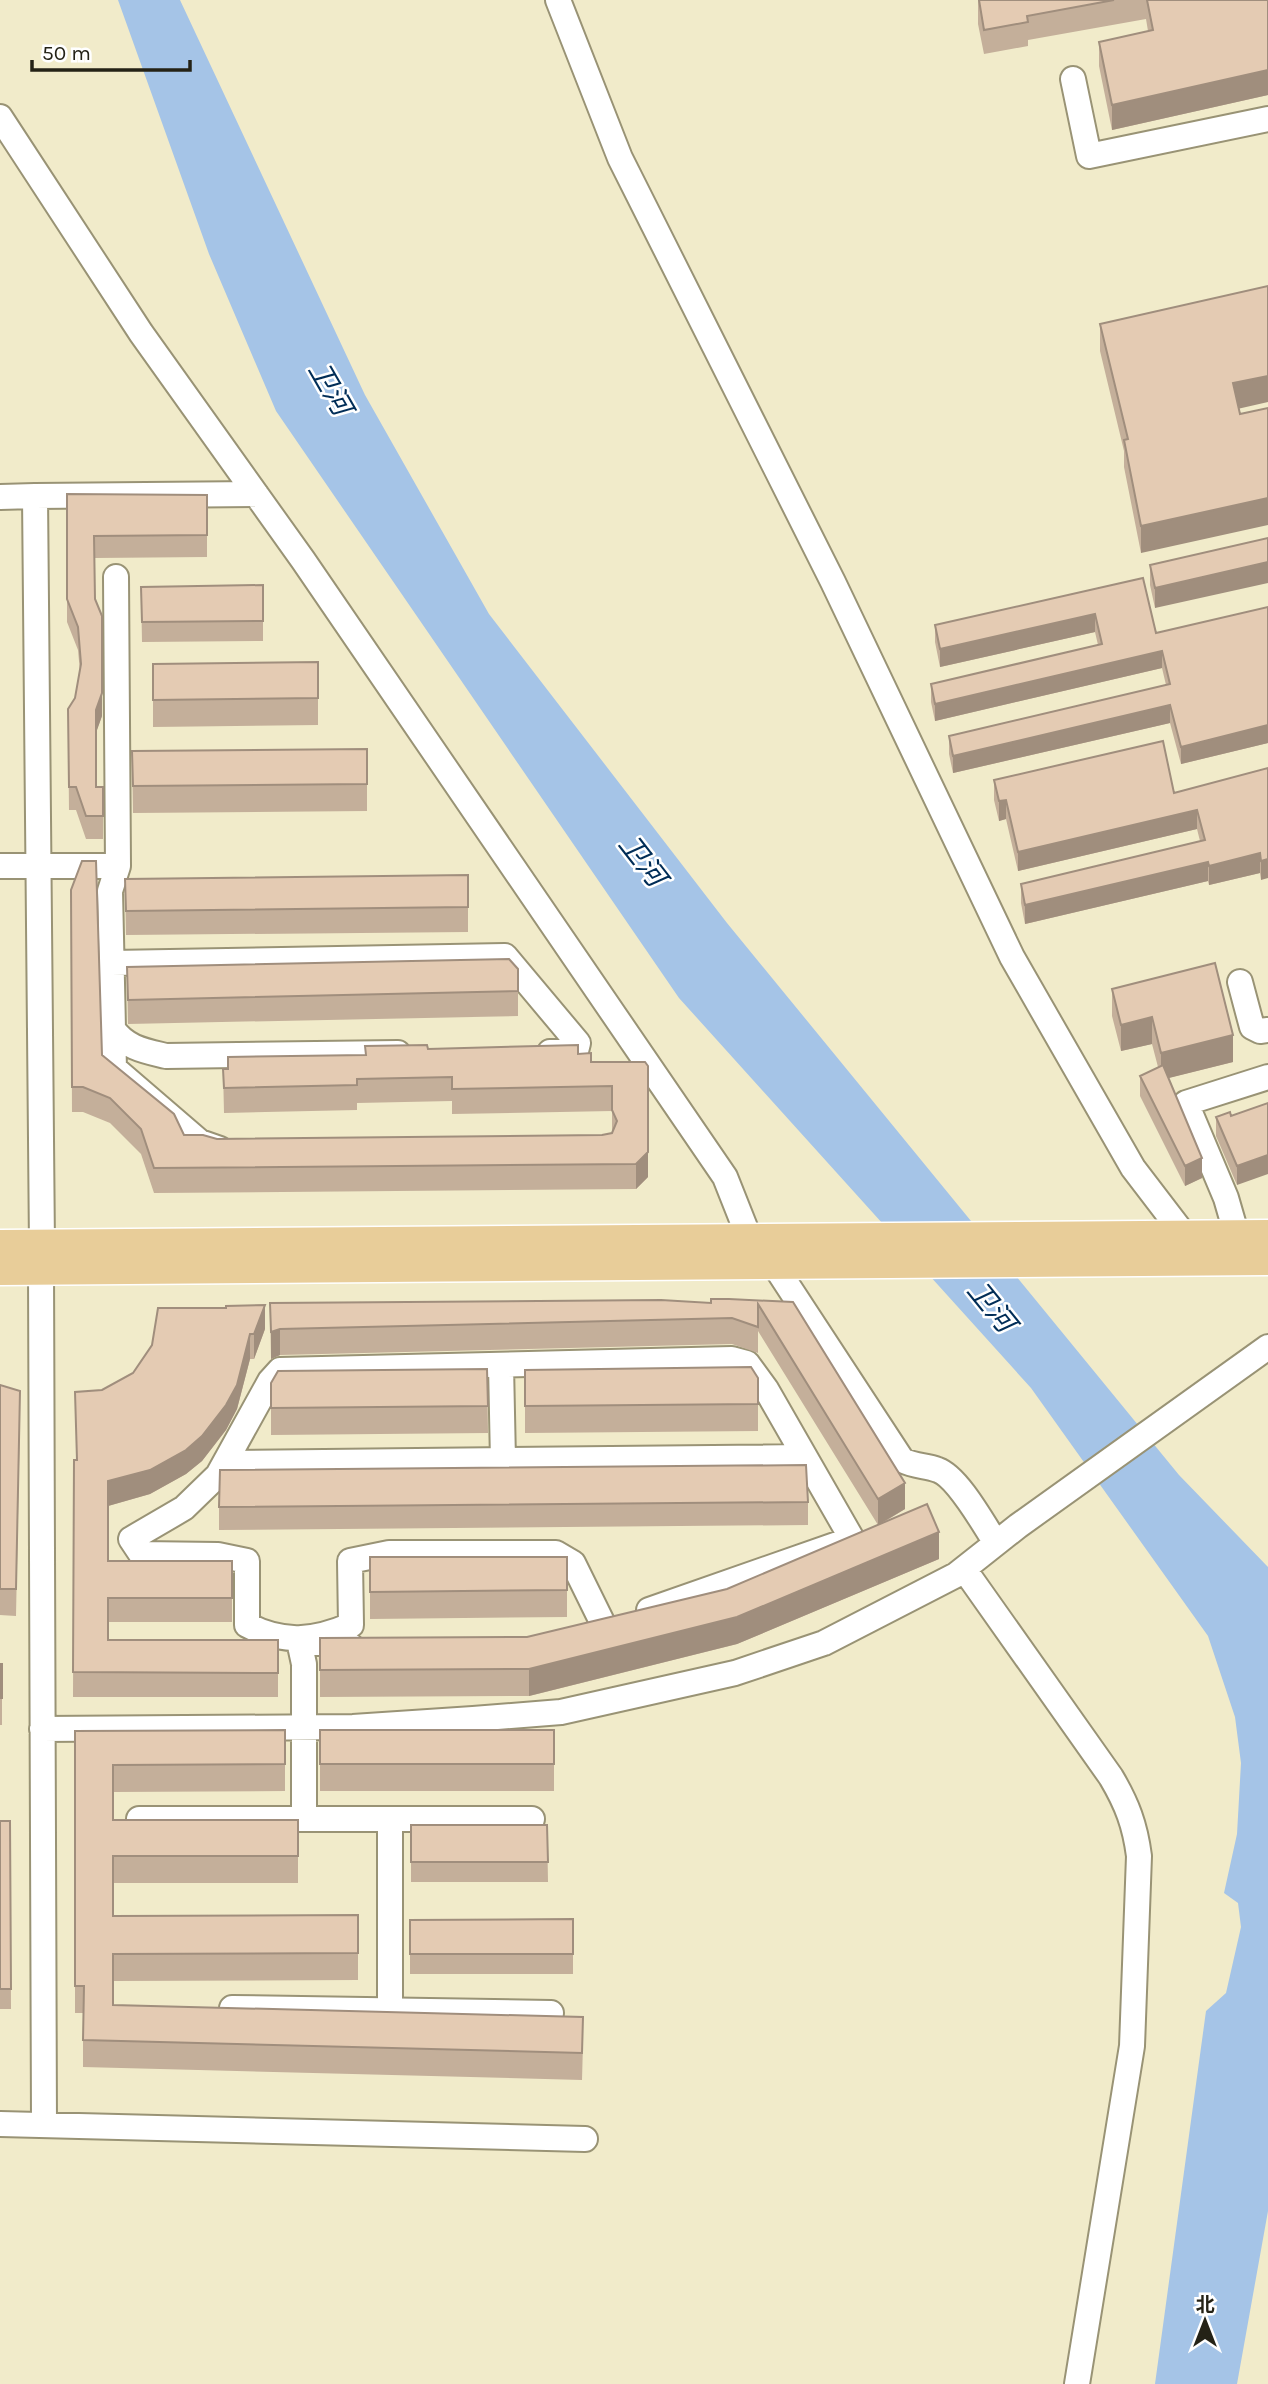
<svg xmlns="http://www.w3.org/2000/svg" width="1268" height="2384" font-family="Karla,'Noto Sans SC',sans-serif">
	<rect width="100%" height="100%" fill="#f1ebca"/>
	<!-- water -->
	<path fill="#a5c4e7" d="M 118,0 L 180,0 L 365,395 L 489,614 L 727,923 L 1179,1475 L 1268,1567 L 1268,2211 L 1237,2384 L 1155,2384 L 1206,2011 L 1226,1993 L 1241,1927 L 1238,1903 L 1224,1893 L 1237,1834 L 1241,1763 L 1235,1717 L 1208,1636 L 1031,1388 L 679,998 L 276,411 L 209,254 Z"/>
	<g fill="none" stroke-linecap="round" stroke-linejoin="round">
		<defs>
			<path id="minor" d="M 558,0 L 620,158 L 833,582 L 1012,957 L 1133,1168 L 1185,1236
				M 1073,79 L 1089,156 L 1268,119
				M 0,117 L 141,333 L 303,560 L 725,1177 L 750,1240
				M 35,496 L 256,494
				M 0,497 L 35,496 L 42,1246
				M 116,577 L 118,866 L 110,891 L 113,1029 C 126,1048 145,1051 166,1056 L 398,1053
				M 0,866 L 118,866
				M 112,963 L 505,956 L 578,1043 L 576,1051 L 550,1052
				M 1240,982 L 1252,1027 L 1260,1031 L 1268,1030
				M 113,1029 L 114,1068 L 200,1142 L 220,1149
				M 1237,1236 L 1226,1198 L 1186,1103 L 1268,1077
				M 773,1263 L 902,1460 C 916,1467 925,1465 938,1470 C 958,1477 984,1525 996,1543
				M 41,1269 L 44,2125
				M 501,1365 L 503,1461
				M 225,1463 L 804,1457
				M 964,1569 L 1111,1777 C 1127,1804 1135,1825 1139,1856 L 1132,2046 L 1077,2384
				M 604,1626 L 573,1563 L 556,1553 L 389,1553 L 350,1561 L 351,1625 C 314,1641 283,1644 247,1625 L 247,1561 L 218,1555 L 141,1554 L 131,1539 L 184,1508 L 218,1475 L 270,1381 L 280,1370 L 732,1359 L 747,1363 L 766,1389 L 852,1539 L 649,1610
				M 42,1729 L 353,1727 L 473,1719 L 561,1712 L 735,1673 L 824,1643 L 956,1575 L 1018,1526 L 1268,1347
				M 139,1819 L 532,1819
				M 304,1819 L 304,1664 L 299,1641 L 351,1646
				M 390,1819 L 390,2010
				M 232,2008 L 551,2013
				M 0,2124 L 585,2139"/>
			<path id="major" d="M 0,1246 L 1268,1236
				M 0,1269 L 1268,1259"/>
		</defs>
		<!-- minor casing -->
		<use href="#minor" stroke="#999375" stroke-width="28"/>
		<!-- major casing -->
		<use href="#major" stroke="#fff" stroke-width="35"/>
		<!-- minor -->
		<use href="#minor" stroke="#fff" stroke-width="24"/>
		<!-- major -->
		<use href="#major" stroke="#e8cd99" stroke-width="32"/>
	</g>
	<!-- wall -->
	<path fill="#c4af9a" d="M 978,0 L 1268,0 L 1268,95 L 1112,130 L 1099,66 L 1099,42 L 1148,31 L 1146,19 L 1028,40 L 1028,46 L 984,54 L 978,24 Z
		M 1100,324 L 1239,409 L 1141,553 L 1124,467 L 1124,451 L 1100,351 Z
		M 67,494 L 207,495 L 207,557 L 95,558 L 95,599 L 102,716 L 96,732 L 96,787 L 103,787 L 103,839 L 86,839 L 76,810 L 69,810 L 68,709 L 75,698 L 80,672 L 78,650 L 67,622 Z
		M 1268,538 L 1155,608 L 1150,585 L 1150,565 Z
		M 1143,578 L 1156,633 L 1268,607 L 1268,743 L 1181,764 L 1170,723 L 953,773 L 949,754 L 949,736 L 1166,685 L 1162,668 L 935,721 L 931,702 L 931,684 L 1098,645 L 1095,632 L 940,667 L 935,642 L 935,625 Z
		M 263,585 L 263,641 L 142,642 L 141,587 Z
		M 318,662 L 318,725 L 153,727 L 153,664 Z
		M 367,749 L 367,811 L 133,813 L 132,751 Z
		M 1268,768 L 1261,880 L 1260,873 L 1209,885 L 1208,881 L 1025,924 L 1021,903 L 1021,884 L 1200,841 L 1197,829 L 1018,871 L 1006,819 L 999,821 L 994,800 L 994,780 L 1174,793 Z
		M 468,875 L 468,932 L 126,935 L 125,879 Z
		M 71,890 L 102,1055 L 184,1135 L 217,1139 L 602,1135 L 612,1133 L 612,1111 L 452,1114 L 452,1101 L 357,1103 L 357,1110 L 224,1113 L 223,1069 L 428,1049 L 578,1054 L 591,1062 L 645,1062 L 648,1177 L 636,1189 L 154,1193 L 141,1154 L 110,1123 L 83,1112 L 72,1112 Z
		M 127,967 L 518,969 L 518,1016 L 128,1024 Z
		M 1112,989 L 1233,1062 L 1168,1078 L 1202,1178 L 1185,1186 L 1140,1096 L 1140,1076 L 1158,1067 L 1152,1044 L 1121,1051 L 1112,1016 Z
		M 1268,1103 L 1237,1185 L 1216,1136 L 1216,1117 L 1231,1116 Z
		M 793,1302 L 905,1509 L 881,1524 L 939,1559 L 737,1644 L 529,1696 L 320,1697 L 320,1638 L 527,1637 L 727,1589 L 878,1525 L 758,1331 L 758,1353 L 732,1344 L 280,1355 L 271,1359 L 270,1303 Z
		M 265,1329 L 254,1359 L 250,1359 L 237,1409 L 226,1430 L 202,1461 L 186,1474 L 150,1494 L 108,1506 L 108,1561 L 232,1561 L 232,1622 L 108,1622 L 108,1640 L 278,1640 L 278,1697 L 73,1697 L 74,1460 L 77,1460 L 75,1392 L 102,1390 L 133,1373 Z
		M 487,1369 L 488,1433 L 271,1435 L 271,1383 Z
		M 525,1370 L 758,1378 L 758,1431 L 525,1433 Z
		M 0,1385 L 20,1417 L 16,1616 L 0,1615 Z
		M 808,1502 L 808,1525 L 219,1530 L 219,1507 Z
		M 370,1557 L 567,1590 L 567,1617 L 370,1619 Z
		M 0,1664 L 2,1664 L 2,1725 L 0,1725 Z
		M 285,1730 L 285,1791 L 113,1792 L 113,1820 L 298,1820 L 298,1883 L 113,1883 L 113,1916 L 358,1915 L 358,1980 L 113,1981 L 113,2005 L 583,2044 L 582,2080 L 83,2067 L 83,2013 L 75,2013 L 75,1731 Z
		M 320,1730 L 554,1730 L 554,1791 L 320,1791 Z
		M 0,1821 L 10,1821 L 11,2009 L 0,2009 Z
		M 411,1825 L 547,1825 L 548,1882 L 411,1882 Z
		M 573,1919 L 573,1974 L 410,1974 L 410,1920 Z"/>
	<!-- shaded-wall -->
	<path fill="#a08e7d" d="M 1268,70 L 1268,95 L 1112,130 L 1112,105 Z
		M 1268,376 L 1268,402 L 1233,410 L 1233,383 Z
		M 1268,498 L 1268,525 L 1141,553 L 1141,526 Z
		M 1268,562 L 1268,583 L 1155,608 L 1155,588 Z
		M 1095,614 L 1095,632 L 940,667 L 940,649 Z
		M 1162,651 L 1162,668 L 935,721 L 935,704 Z
		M 102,693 L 102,716 L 96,733 L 96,710 Z
		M 1170,705 L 1170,723 L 953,773 L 953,756 Z
		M 1268,725 L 1268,743 L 1181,764 L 1181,747 Z
		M 1006,800 L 1006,819 L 999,821 L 999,801 Z
		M 1197,810 L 1197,829 L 1018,871 L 1018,852 Z
		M 1260,853 L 1260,873 L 1209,885 L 1209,866 Z
		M 1268,859 L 1268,878 L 1261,880 L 1261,861 Z
		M 1208,862 L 1208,881 L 1025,924 L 1025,905 Z
		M 1152,1017 L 1152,1044 L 1121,1051 L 1121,1025 Z
		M 1233,1035 L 1233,1062 L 1161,1080 L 1161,1053 Z
		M 648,1152 L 648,1177 L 636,1189 L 636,1164 Z
		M 1268,1155 L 1268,1174 L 1237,1185 L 1237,1166 Z
		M 1202,1158 L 1202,1178 L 1185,1186 L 1185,1166 Z
		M 265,1305 L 265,1329 L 254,1359 L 254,1334 Z
		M 280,1329 L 280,1355 L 271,1359 L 271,1332 Z
		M 250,1334 L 250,1359 L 237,1409 L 226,1430 L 202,1461 L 186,1474 L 150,1494 L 108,1506 L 108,1481 Z
		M 905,1483 L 905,1509 L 878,1525 L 878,1499 Z
		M 939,1532 L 939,1559 L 737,1644 L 529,1696 L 529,1669 Z"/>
	<!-- building -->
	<path fill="#e4cbb3" stroke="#a08e7d" stroke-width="2" d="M 979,0 L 1114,0 L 1027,16 L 1028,22 L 984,30 Z
		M 1147,0 L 1268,0 L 1268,70 L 1112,105 L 1099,42 L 1153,30 Z
		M 1268,286 L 1268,376 L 1233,383 L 1240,414 L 1268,408 L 1268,498 L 1141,526 L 1124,440 L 1128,439 L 1100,324 Z
		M 67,494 L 207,495 L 207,535 L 94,536 L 95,599 L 102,616 L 102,693 L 96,710 L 96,787 L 103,787 L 103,816 L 86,816 L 76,787 L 69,787 L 68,709 L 75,698 L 81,664 L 78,627 L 67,599 Z
		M 1268,538 L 1268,562 L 1155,588 L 1150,565 Z
		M 1143,578 L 1156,633 L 1268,607 L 1268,725 L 1181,747 L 1170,705 L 953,756 L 949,736 L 1170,684 L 1162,651 L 935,704 L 931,684 L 1102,644 L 1095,614 L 940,649 L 935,625 Z
		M 263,585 L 263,621 L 142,622 L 141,587 Z
		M 318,662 L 318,698 L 153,700 L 153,664 Z
		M 1163,741 L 1174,793 L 1268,768 L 1268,859 L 1261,861 L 1260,853 L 1209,866 L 1208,862 L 1025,905 L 1021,884 L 1205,840 L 1197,810 L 1018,852 L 1006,800 L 999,801 L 994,780 Z
		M 367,749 L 367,784 L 133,786 L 132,751 Z
		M 82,861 L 96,861 L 102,1055 L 174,1114 L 184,1135 L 203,1135 L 217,1139 L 602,1135 L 612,1133 L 617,1121 L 612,1110 L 612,1086 L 452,1089 L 452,1077 L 357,1079 L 357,1085 L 224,1088 L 223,1069 L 228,1069 L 228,1057 L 366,1055 L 365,1046 L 427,1045 L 428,1049 L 578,1045 L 578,1054 L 591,1053 L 591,1062 L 645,1062 L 648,1066 L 648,1152 L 636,1164 L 154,1168 L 141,1129 L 110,1098 L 83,1087 L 72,1087 L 71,890 Z
		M 468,875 L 468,907 L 126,911 L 125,879 Z
		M 509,959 L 518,969 L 518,991 L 128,1000 L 127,967 Z
		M 1215,963 L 1233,1035 L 1161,1053 L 1152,1017 L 1121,1025 L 1112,989 Z
		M 1163,1065 L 1202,1158 L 1185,1166 L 1140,1076 Z
		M 1268,1103 L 1268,1155 L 1237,1166 L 1216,1117 L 1230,1112 L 1231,1116 Z
		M 711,1299 L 729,1299 L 793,1302 L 905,1483 L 878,1499 L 758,1304 L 758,1327 L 732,1318 L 280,1329 L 271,1332 L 270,1303 L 661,1300 L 711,1303 Z
		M 265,1305 L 254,1334 L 250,1334 L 237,1385 L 226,1405 L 202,1436 L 186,1450 L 150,1470 L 108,1481 L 108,1561 L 232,1561 L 232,1598 L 108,1598 L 108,1640 L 278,1640 L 278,1673 L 73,1672 L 74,1460 L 77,1460 L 75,1392 L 102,1390 L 133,1373 L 152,1345 L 158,1308 L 226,1308 L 226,1306 Z
		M 751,1367 L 758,1378 L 758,1404 L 525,1406 L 525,1370 Z
		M 487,1369 L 488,1406 L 271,1408 L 271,1383 L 278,1371 Z
		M 0,1385 L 20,1391 L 16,1589 L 0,1589 Z
		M 806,1465 L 808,1502 L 219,1507 L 220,1470 Z
		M 927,1504 L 939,1532 L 737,1617 L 529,1669 L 320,1670 L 320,1638 L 527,1637 L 727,1589 Z
		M 370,1557 L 567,1557 L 567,1590 L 370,1592 Z
		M 0,1664 L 2,1664 L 2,1698 L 0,1698 Z
		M 285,1730 L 285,1764 L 113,1765 L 113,1820 L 298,1820 L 298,1856 L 113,1856 L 113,1916 L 358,1915 L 358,1953 L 113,1954 L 113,2005 L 583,2017 L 582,2053 L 83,2040 L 84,1986 L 75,1986 L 75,1731 Z
		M 320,1730 L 554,1730 L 554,1764 L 320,1764 Z
		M 0,1821 L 10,1821 L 11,1989 L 0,1989 Z
		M 411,1825 L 547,1825 L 548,1862 L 411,1862 Z
		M 573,1919 L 573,1954 L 410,1954 L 410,1920 Z"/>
	<g text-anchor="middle" stroke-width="5" stroke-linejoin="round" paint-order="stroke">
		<!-- water labels -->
		<g font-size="28" font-style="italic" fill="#002d57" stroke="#fff">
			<text transform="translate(331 388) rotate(60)" y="10">卫河</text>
			<text transform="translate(643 860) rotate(52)" y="10">卫河</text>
			<text transform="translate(992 1306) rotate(51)" y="10">卫河</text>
		</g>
	</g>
	<!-- north arrow -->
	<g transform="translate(1205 2321)" stroke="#ffffff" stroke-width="5" paint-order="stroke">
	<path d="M0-5L12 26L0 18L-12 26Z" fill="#242216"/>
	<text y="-10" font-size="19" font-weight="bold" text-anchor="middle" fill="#242216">北</text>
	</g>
	<!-- scale -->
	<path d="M32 60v10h158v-10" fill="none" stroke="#242216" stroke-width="3.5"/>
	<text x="42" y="60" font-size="21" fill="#242216" stroke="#ffffff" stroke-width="5" paint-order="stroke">50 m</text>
</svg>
